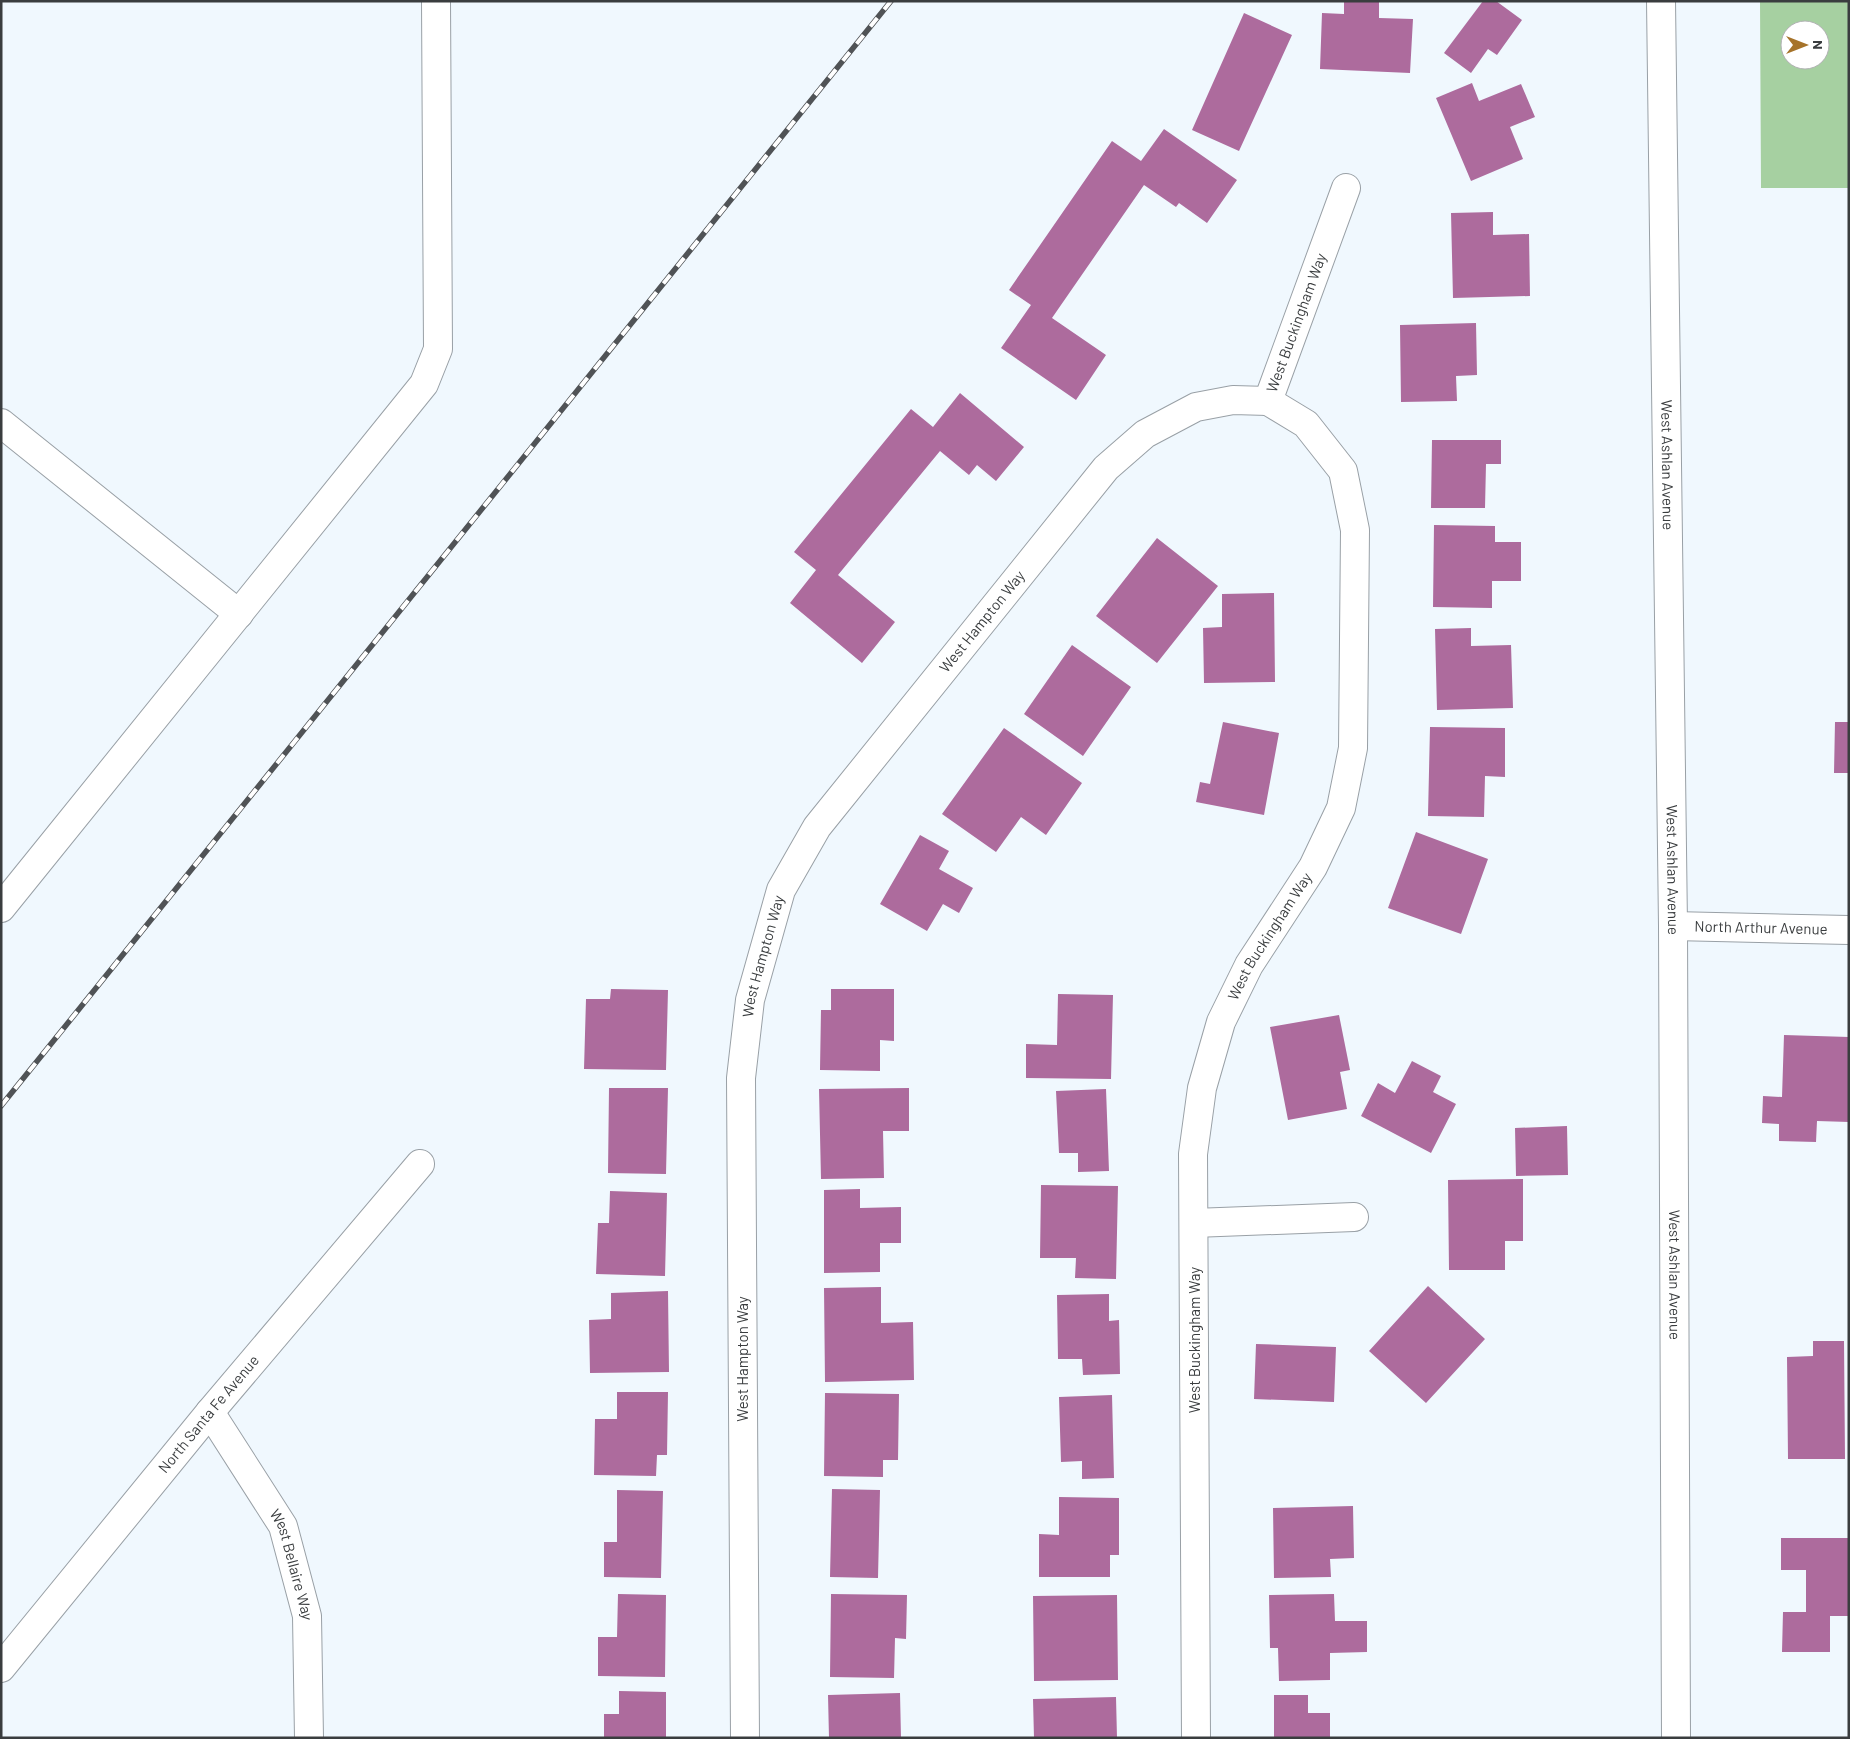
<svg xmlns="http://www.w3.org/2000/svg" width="1850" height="1739" font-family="Barlow,sans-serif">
	<rect width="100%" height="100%" fill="#f0f8fe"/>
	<!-- green -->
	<path fill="#a6d0a1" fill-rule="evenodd" d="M 1760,1 L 1849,1 L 1849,188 L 1761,188 ZM 1790,30 L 1820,30 L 1820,60 L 1790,60 Z"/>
	<!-- building -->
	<path fill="#ad6b9d" d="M 1344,1 L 1379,1 L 1379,18 L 1413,19 L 1410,73 L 1320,69 L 1322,13 L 1344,14 Z
		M 1483,1 L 1496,1 L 1522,20 L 1497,55 L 1488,49 L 1471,73 L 1444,53 Z
		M 1244,13 L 1292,35 L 1239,151 L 1192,130 Z
		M 1472,83 L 1479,101 L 1521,84 L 1535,117 L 1510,127 L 1523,159 L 1471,181 L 1436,98 Z
		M 1164,129 L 1237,180 L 1207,223 L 1179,203 L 1176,207 L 1144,185 L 1052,318 L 1106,355 L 1076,400 L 1001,348 L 1031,305 L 1009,290 L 1112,141 L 1141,161 Z
		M 1493,212 L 1493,235 L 1529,234 L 1530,296 L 1453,298 L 1451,213 Z
		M 1476,323 L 1477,375 L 1456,376 L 1457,401 L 1401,402 L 1400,325 Z
		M 960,393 L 1024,447 L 996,481 L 977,465 L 969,475 L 940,451 L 838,575 L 895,622 L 862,663 L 790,603 L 816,570 L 794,552 L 911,409 L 933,427 Z
		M 1432,440 L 1501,440 L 1501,464 L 1486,464 L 1485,508 L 1431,508 Z
		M 1434,525 L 1495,526 L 1495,542 L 1521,542 L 1521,581 L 1492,581 L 1492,608 L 1433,607 Z
		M 1157,538 L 1218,586 L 1157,663 L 1096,616 Z
		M 1274,593 L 1275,682 L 1204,683 L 1203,628 L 1222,627 L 1222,594 Z
		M 1471,628 L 1471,646 L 1511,645 L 1513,708 L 1437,710 L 1435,629 Z
		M 1072,645 L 1131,687 L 1083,756 L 1024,714 Z
		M 1223,722 L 1279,733 L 1264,815 L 1196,802 L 1200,782 L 1210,784 Z
		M 1835,722 L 1849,722 L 1849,773 L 1834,773 Z
		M 1430,727 L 1505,728 L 1505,777 L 1485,776 L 1484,817 L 1428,816 Z
		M 1004,728 L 1082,783 L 1046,835 L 1021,817 L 996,852 L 942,814 Z
		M 1416,832 L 1488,859 L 1461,934 L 1388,908 Z
		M 920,835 L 949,851 L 939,869 L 973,888 L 959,913 L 943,904 L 927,931 L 880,904 Z
		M 611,989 L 668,990 L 666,1070 L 584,1069 L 586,999 L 610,999 Z
		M 831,989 L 894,989 L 894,1041 L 880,1040 L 880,1071 L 820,1070 L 821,1010 L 831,1010 Z
		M 1058,994 L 1113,995 L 1111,1079 L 1026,1078 L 1026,1044 L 1057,1045 Z
		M 1339,1015 L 1350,1070 L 1340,1072 L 1347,1109 L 1288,1120 L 1270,1027 Z
		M 1784,1035 L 1849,1037 L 1849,1122 L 1817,1121 L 1816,1142 L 1779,1141 L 1779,1124 L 1762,1123 L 1763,1096 L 1782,1097 Z
		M 1412,1061 L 1441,1076 L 1433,1092 L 1456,1104 L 1431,1153 L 1361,1116 L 1378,1083 L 1395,1093 Z
		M 609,1088 L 668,1088 L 666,1174 L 608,1173 Z
		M 909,1088 L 909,1131 L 883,1131 L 884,1178 L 821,1179 L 819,1089 Z
		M 1106,1089 L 1109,1171 L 1078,1172 L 1078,1153 L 1059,1153 L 1056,1091 Z
		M 1567,1126 L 1568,1175 L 1516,1176 L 1515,1128 Z
		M 1523,1179 L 1523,1241 L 1505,1241 L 1505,1270 L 1449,1270 L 1448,1180 Z
		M 1041,1185 L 1118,1186 L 1116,1279 L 1075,1278 L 1076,1258 L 1040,1258 Z
		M 860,1189 L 860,1208 L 901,1207 L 901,1243 L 880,1243 L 880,1272 L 824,1273 L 824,1190 Z
		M 610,1191 L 667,1193 L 665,1276 L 596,1274 L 598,1223 L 609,1223 Z
		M 1428,1286 L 1485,1339 L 1426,1403 L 1369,1351 Z
		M 881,1287 L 881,1323 L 913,1322 L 914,1380 L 825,1382 L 824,1288 Z
		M 668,1291 L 669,1372 L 590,1373 L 589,1320 L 611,1319 L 611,1293 Z
		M 1109,1294 L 1109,1321 L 1119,1320 L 1120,1374 L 1083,1375 L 1082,1359 L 1058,1359 L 1057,1295 Z
		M 1813,1341 L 1844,1341 L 1845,1459 L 1788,1459 L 1787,1357 L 1813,1356 Z
		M 1256,1344 L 1336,1347 L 1334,1402 L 1254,1399 Z
		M 617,1392 L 668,1392 L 667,1455 L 657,1455 L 656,1476 L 594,1475 L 595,1419 L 617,1419 Z
		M 825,1393 L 899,1394 L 898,1460 L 883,1460 L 883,1477 L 824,1476 Z
		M 1112,1395 L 1114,1478 L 1082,1479 L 1082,1461 L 1061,1462 L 1059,1397 Z
		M 832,1489 L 880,1490 L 878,1578 L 830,1577 Z
		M 617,1490 L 663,1491 L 661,1578 L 604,1577 L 604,1542 L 617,1542 Z
		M 1059,1497 L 1119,1498 L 1119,1555 L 1110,1555 L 1110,1577 L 1039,1577 L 1039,1534 L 1059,1535 Z
		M 1353,1506 L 1354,1558 L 1330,1559 L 1331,1577 L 1274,1578 L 1273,1508 Z
		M 1781,1538 L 1849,1538 L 1849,1616 L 1830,1616 L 1830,1652 L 1782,1652 L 1783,1612 L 1806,1612 L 1806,1570 L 1781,1570 Z
		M 618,1594 L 666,1595 L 665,1677 L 598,1676 L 598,1637 L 617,1637 Z
		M 831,1594 L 907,1595 L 906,1639 L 895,1638 L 894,1678 L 830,1677 Z
		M 1334,1594 L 1335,1621 L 1367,1621 L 1367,1652 L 1330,1653 L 1330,1680 L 1279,1681 L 1278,1648 L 1270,1648 L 1269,1595 Z
		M 1117,1595 L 1118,1680 L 1034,1681 L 1033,1596 Z
		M 619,1691 L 666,1692 L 666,1738 L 604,1738 L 604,1714 L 619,1714 Z
		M 900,1693 L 901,1738 L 829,1738 L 828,1695 Z
		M 1274,1695 L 1308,1695 L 1308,1713 L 1330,1713 L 1330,1738 L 1274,1738 Z
		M 1116,1697 L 1117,1738 L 1034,1738 L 1033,1699 Z"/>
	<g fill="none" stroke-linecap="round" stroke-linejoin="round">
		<defs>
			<g id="street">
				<path d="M 1,423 L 239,614"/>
				<path d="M 1,908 L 424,384 L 438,349 L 436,1"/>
				<path id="s1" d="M 1673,926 L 1849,930"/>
				<path d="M 1194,1223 L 1354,1217"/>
				<path id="s2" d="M 210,1412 L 283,1526 L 307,1616 L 309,1738"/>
				<path id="s3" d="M 1,1668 L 210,1412 L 420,1164"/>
				<path id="s4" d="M 745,1738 L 741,1078 L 750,1000 L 781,890 L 817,827 L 1106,468 L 1145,434 L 1196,407 L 1233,400 L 1268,401"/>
				<path id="s5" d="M 1196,1738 L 1193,1154 L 1202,1088 L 1221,1022 L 1249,965 L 1313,867 L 1341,808 L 1353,748 L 1355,530 L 1343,471 L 1306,424 L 1268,401 L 1346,188"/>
			</g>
			<g id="primary">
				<path id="s6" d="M 1661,1 L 1673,926 L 1676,1738"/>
			</g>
		</defs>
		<!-- street casing -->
		<use href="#street" stroke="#99a0a6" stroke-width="30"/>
		<!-- primary casing -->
		<use href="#primary" stroke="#99a0a6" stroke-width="30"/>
		<!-- street -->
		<use href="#street" stroke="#fff" stroke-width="28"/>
		<!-- primary -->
		<use href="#primary" stroke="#fff" stroke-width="28"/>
		<defs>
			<path id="rail" d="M 1,1106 L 891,1"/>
		</defs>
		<!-- rail casing -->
		<use href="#rail" stroke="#505356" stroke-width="5.5"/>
		<!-- rail -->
		<use href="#rail" stroke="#fff" stroke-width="4" stroke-dasharray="11" stroke-linecap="butt"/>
	</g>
	<g text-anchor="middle" stroke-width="5" stroke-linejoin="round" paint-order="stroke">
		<!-- street labels -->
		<g font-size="15" fill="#3a3d3f" stroke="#fff">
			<text dy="5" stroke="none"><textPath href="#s5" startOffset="1492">West Buckingham Way</textPath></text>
			<text dy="5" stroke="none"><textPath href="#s6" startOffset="464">West Ashlan Avenue</textPath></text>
			<text dy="5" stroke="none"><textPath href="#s4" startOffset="1189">West Hampton Way</textPath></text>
			<text dy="5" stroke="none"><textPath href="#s6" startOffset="869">West Ashlan Avenue</textPath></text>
			<text dy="5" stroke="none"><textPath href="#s1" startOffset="88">North Arthur Avenue</textPath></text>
			<text dy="5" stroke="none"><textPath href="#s5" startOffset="818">West Buckingham Way</textPath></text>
			<text dy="5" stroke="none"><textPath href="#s4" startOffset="784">West Hampton Way</textPath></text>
			<text dy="5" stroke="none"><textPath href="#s6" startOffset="1274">West Ashlan Avenue</textPath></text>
			<text transform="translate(1195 1340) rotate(-90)" y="5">West Buckingham Way</text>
			<text transform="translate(743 1359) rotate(-90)" y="5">West Hampton Way</text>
			<text dy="5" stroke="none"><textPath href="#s3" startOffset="328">North Santa Fe Avenue</textPath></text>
			<text dy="5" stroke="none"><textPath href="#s2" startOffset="175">West Bellaire Way</textPath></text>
		</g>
	</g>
	<!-- border -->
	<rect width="1850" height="1739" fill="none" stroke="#3a3d3f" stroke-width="5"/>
	<!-- north arrow -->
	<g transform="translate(1805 45) rotate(90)"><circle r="24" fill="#ffffff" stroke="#b0b1b2"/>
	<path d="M0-4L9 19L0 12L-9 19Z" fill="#a6732a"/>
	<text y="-8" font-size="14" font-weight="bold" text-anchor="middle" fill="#3a3d3f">N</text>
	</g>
</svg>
